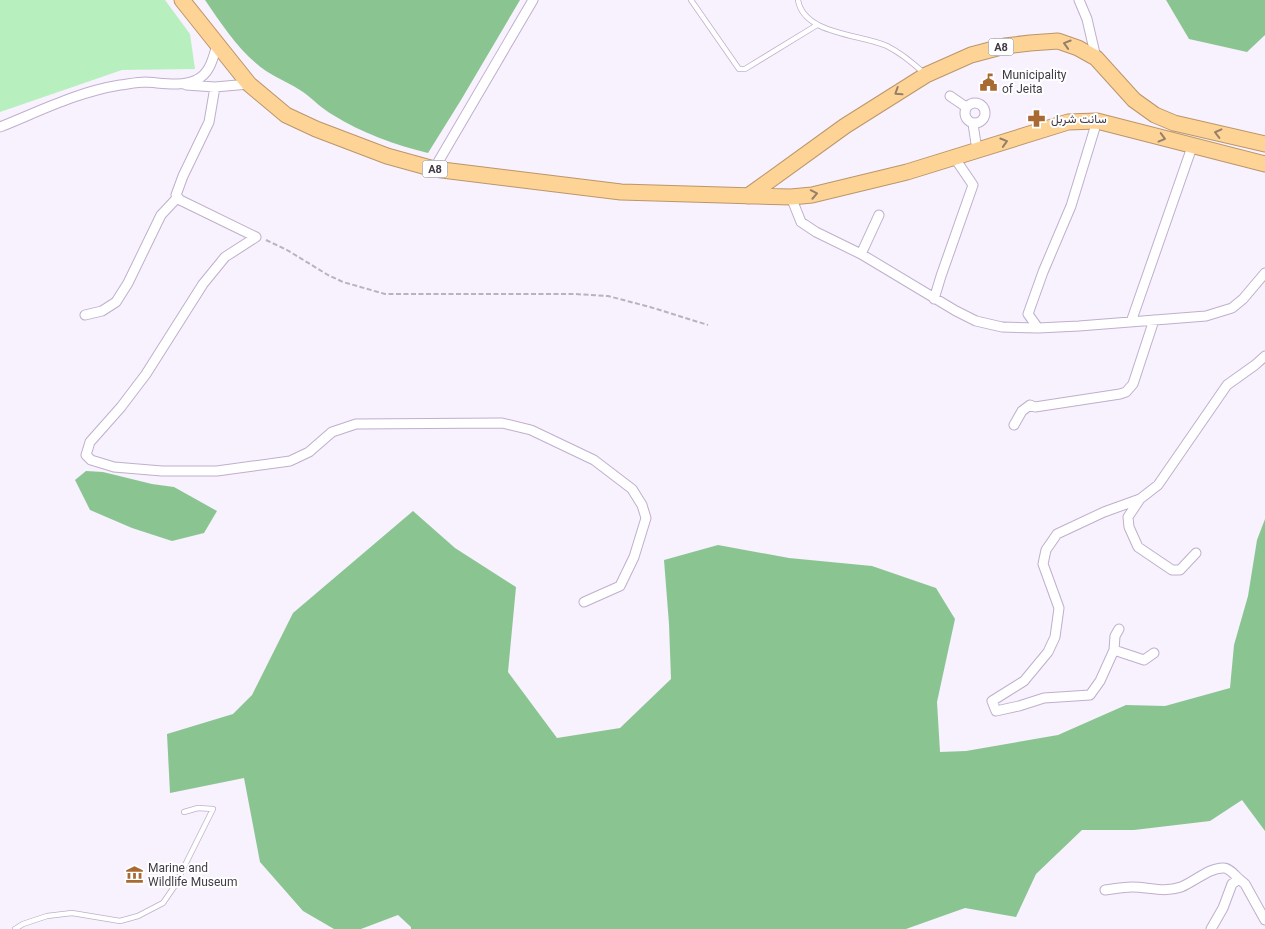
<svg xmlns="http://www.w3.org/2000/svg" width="1265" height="929" font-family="Georgia,Vazirmatn,serif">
	<rect width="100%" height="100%" fill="#f8f1fe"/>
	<!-- green -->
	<path fill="#b8efbe" d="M 0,0 L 165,0 L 190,34 L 195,69 L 122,70 L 0,112 Z"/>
	<!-- forest -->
	<path fill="#8ac591" d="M 205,0 L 520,0 L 461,100 L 428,153 C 395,145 362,133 333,115 C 322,109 313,99 303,92 C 292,84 278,79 266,71 C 240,53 223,26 205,0 Z
		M 1166,0 L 1265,0 L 1265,35 L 1247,52 L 1189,39 Z
		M 86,471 L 103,472 L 152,484 L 174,487 L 217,511 L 204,533 L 172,541 L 132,528 L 90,510 L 75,480 Z
		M 413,511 L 455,548 L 516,587 L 508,672 L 557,738 L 620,728 L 671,679 L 669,624 L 664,560 L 718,545 L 789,558 L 872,566 L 936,588 L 955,619 L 937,702 L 940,752 L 966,751 L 1058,735 L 1126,705 L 1165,706 L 1230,688 L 1234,645 L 1248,596 L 1257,540 L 1265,519 L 1265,831 L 1242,800 L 1210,821 L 1134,830 L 1082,830 L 1036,874 L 1016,917 L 965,908 L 906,929 L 411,929 L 411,927 L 398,915 L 361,929 L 334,929 L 303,911 L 260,862 L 244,778 L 170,793 L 167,734 L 233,714 L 252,695 L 293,613 Z"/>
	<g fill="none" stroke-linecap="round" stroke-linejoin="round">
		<defs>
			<path id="service" d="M 691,0 L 739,69 L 745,69 L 817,25
				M 798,0 C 804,35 861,34 887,46 C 901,53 913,63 925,74
				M 15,929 L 23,924 L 47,916 L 72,913 L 120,921 L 138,916 L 163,903 L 174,887 L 213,809 L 198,808 L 184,812"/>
			<path id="minor" d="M 1079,0 L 1087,19 L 1096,58
				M 186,85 L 215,87 L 249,84
				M 215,87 L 209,122 L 183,176 L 176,195 L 180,200 L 256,237 L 225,257 L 203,284 L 146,374 L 121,407 L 90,442 L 86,455 L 91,460 L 114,467 L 162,471 L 217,471 L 290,461 L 309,452 L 332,432 L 356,424 L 502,423 L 531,430 L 594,460 L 632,489 L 642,505 L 646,518 L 634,557 L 620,586 L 584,602
				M 950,96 L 966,107
				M965 113a10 10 0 1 1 20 0a10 10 0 1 1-20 0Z
				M 973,124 L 977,150
				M 0,127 C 40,111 77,92 120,85 C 128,84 138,82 146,82 C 163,83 181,87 196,80 C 210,74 213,58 217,45
				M 434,169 L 533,0
				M 791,197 L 801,222 L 816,232 L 861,254 L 956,311 L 976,321 L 1002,327 L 1038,328 L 1079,326 L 1206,316 L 1232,308 L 1243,299 L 1265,273
				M 861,254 L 879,215
				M 934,299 L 941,276 L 973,185 L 954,157
				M 85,315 L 102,311 L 116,302 L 128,283 L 161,215 L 177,198
				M 1131,322 L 1192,147
				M 1038,328 L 1028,314 L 1043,272 L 1071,206 L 1097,121
				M 1014,425 L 1022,411 L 1030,405 L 1035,407 L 1120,394 L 1126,392 L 1133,384 L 1154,320
				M 1140,499 L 1128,517 L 1129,527 L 1138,547 L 1172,570 L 1180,570 L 1196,553
				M 1114,650 L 1115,636 L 1119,629
				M 1154,653 L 1144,660 L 1114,650 L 1100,681 L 1090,695 L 1044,698 L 1019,706 L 996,711 L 992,701 L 1024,681 L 1048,652 L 1055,637 L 1059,608 L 1043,564 L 1046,550 L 1057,534 L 1104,512 L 1140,499 L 1158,485 L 1227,385 L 1255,365 L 1265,356
				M 1105,890 C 1114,889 1123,887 1132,887 C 1149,887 1164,893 1181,887 C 1194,882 1210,867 1224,868 C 1229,868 1235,875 1239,879
				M 1211,929 L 1223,908 L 1232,884 L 1239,879 L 1245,884 L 1265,920"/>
			<path id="trunk" d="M 182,0 L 249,84 L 286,115 L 316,129 L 387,156 L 434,169 L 621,192 L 791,197 L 812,195 L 907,172 L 1068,122 L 1097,121 L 1265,164
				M 748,196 L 845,126 L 926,75 L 971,55 L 1005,46 L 1030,43 L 1058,41 L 1078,48 L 1096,58 L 1134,100 L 1155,115 L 1174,123 L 1265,144"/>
		</defs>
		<!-- service casing -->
		<use href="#service" stroke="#bfafcc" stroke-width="6"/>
		<!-- minor casing -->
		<use href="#minor" stroke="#bfafcc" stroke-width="11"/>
		<!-- trunk casing -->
		<use href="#trunk" stroke="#bb9669" stroke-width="17"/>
		<!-- path -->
		<path stroke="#bab3bf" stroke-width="2" stroke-dasharray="5 2.5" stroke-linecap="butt" d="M 266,240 L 287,250 L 328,275 L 343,282 L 385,294 L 574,294 L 608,296 L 650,307 L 708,325"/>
		<!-- service -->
		<use href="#service" stroke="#fff" stroke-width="4.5"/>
		<!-- minor -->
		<use href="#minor" stroke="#fff" stroke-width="9"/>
		<!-- trunk -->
		<use href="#trunk" stroke="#fed396" stroke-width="15"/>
	</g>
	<!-- one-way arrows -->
	<defs><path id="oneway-chevron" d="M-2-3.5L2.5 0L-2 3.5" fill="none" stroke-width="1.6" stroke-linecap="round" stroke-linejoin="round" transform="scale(1.25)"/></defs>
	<g stroke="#967f6a">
		<use href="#oneway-chevron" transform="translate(1067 44) rotate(-163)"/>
		<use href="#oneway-chevron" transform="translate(898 92) rotate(147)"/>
		<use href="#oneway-chevron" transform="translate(1218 133) rotate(-166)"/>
		<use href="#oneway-chevron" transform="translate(1162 138) rotate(15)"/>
		<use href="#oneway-chevron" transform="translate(1004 142) rotate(-17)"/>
		<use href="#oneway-chevron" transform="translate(814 194) rotate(-11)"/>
	</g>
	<!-- icons -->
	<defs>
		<symbol id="civic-bare" viewBox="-9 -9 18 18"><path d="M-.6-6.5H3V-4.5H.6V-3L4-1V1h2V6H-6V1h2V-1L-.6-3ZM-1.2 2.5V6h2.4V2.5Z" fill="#a96932" stroke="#fff" stroke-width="2.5" paint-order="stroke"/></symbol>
		<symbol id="pharmacy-bare" viewBox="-9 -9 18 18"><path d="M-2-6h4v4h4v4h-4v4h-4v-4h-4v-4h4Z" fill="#a96932" stroke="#fff" stroke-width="2.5" paint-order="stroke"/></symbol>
		<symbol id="museum-bare" viewBox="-9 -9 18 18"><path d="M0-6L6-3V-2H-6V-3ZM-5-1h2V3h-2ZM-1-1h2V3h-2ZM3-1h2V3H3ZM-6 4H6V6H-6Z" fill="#a96932" stroke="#fff" stroke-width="2.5" paint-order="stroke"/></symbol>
	</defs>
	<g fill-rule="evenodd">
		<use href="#civic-bare" x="976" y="70" width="25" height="25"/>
		<use href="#pharmacy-bare" x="1024" y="106" width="25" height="25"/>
		<use href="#museum-bare" x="122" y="862" width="25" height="25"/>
	</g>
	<g text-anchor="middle" stroke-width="4" stroke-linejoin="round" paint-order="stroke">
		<!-- shield labels -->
		<g fill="#fff" stroke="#7a757e" stroke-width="1">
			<rect x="988.5" y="38.5" width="25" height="17" rx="4"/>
			<rect x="422.5" y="160.5" width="25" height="17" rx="4"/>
		</g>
		<g font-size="11" font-weight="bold" fill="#413a46">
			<text x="1001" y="51">A8</text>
			<text x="435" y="173">A8</text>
		</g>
		<!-- poi labels -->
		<g font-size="12" fill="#413a46" stroke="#fff" text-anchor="start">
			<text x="1002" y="79">Municipality<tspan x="1002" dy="14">of Jeita</tspan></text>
			<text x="1051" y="123">سانت شربل</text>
			<text x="148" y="872">Marine and<tspan x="148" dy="14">Wildlife Museum</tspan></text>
		</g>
	</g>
</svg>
